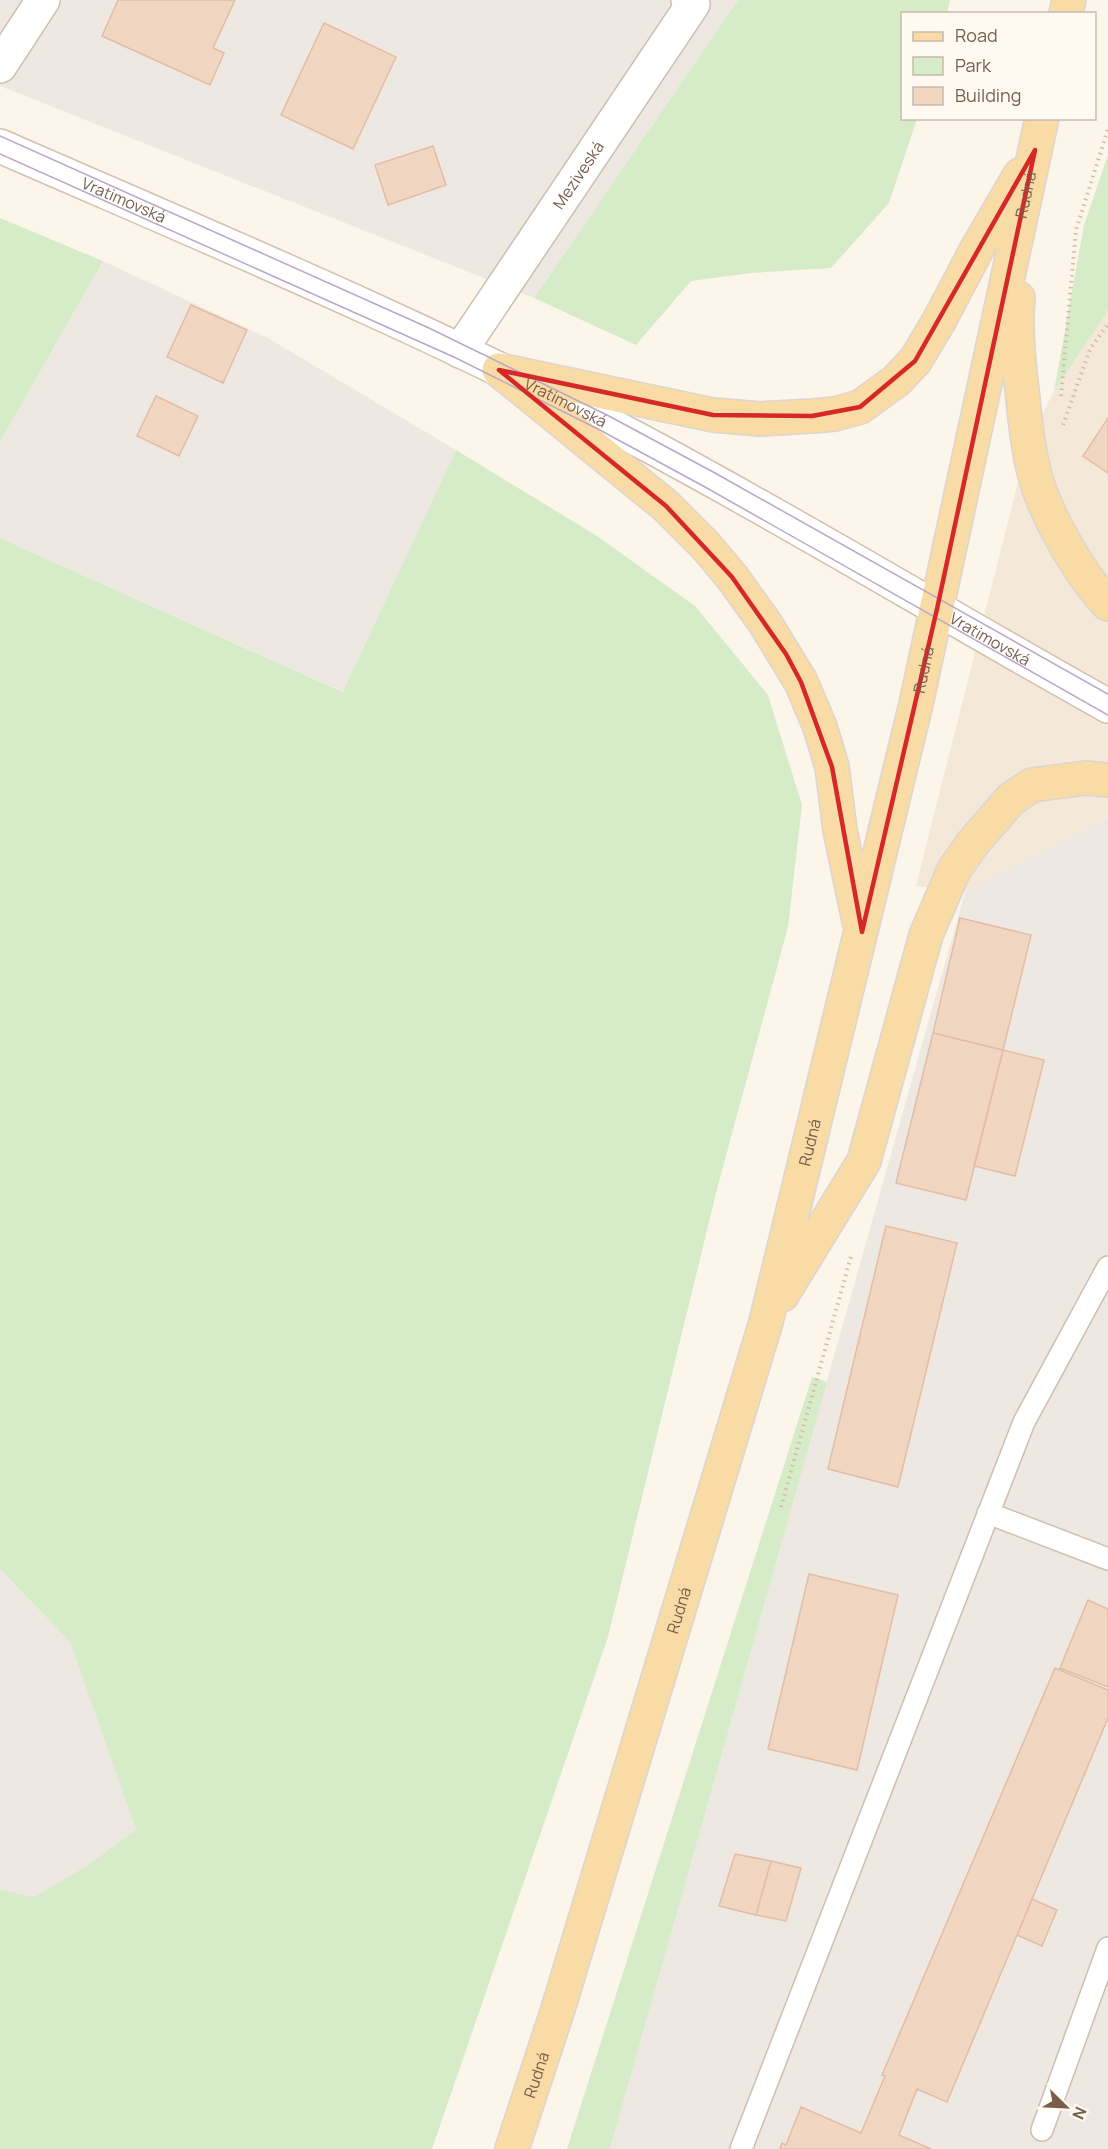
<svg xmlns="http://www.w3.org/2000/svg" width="1108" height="2149" font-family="Manrope,sans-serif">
	<rect width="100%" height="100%" fill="#fcf6ea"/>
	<!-- residential -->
	<path fill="#f4e8d9" d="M 1108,311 L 1108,817 L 965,892 L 916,886 L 1028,442 L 1054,391 Z"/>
	<!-- industrial -->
	<path fill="#eee8e3" d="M 0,0 L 738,0 L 534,298 L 0,86 Z
		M 103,261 L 268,338 L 456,450 L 344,692 L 0,538 L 0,442 Z
		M 1108,817 L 1108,2149 L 610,2149 L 965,892 Z
		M 0,1569 L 70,1642 L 136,1830 L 0,2149 Z"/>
	<!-- green -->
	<path fill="#d6ebc8" d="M 738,0 L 950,0 L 947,13 L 902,14 L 902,118 L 917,119 L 889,203 L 831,268 L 751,273 L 691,281 L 636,345 L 534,298 Z
		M 1108,155 L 1108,311 L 1054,391 L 1084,225 Z
		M 0,218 L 103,261 L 0,442 Z
		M 456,450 L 597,536 L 695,606 L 768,695 L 802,805 L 788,927 L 717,1189 L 608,1637 L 432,2149 L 0,2149 L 0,1890 L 34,1897 L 87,1866 L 136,1830 L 70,1642 L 0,1569 L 0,538 L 343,692 Z
		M 812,1377 L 827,1382 L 610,2149 L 567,2149 Z"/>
	<!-- building -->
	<path fill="#f1d6c2" stroke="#e4bca3" stroke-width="1.5" d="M 118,0 L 235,0 L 213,48 L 224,53 L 210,85 L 102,36 Z
		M 324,23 L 396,57 L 353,149 L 281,115 Z
		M 433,146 L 446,185 L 388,205 L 375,165 Z
		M 191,305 L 247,330 L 223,383 L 167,357 Z
		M 156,396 L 198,416 L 179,456 L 137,436 Z
		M 1108,418 L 1108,473 L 1083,456 Z
		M 960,918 L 1031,935 L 1003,1050 L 933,1033 Z
		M 933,1033 L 1003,1050 L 966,1200 L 896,1183 Z
		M 1003,1050 L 1044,1060 L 1015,1176 L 974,1166 Z
		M 886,1226 L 957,1243 L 898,1487 L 828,1469 Z
		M 809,1574 L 898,1595 L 857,1770 L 768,1749 Z
		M 1088,1600 L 1108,1609 L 1108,1687 L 1060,1668 Z
		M 1055,1668 L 1108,1690 L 1108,1718 L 947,2102 L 917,2089 L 899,2135 L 931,2149 L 780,2149 L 782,2143 L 786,2145 L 801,2107 L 861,2133 L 885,2076 L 882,2075 Z
		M 735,1854 L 771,1861 L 756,1915 L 719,1906 Z
		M 771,1861 L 801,1868 L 786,1921 L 756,1915 Z
		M 1032,1899 L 1057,1910 L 1042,1946 L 1017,1935 Z"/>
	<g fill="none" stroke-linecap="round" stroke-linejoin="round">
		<defs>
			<path id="lane" d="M 988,1513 L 1108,1559
				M 1042,2130 L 1108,1948
				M 741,2149 L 1024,1422 L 1108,1267"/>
			<g id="street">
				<path d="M 0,66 L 43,0"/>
				<path id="s1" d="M 460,351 L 693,4 L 688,0"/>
			</g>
			<g id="secondary">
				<path id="s2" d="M 0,146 C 213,239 429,329 635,438 C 795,523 950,618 1108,706"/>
			</g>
			<g id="primary">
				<path d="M 1066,14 L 1069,0"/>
				<path d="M 1018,298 C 1015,328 1018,359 1022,390 C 1025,417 1027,445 1034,472 C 1044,512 1079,574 1108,604"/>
				<path d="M 499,370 L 666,506 L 705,545 L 732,577 L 765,623 L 801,682 L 820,727 L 832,767 L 840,830 L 859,921"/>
				<path d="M 504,371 L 713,415 L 760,419 L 812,416 L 835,414 L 860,407 L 896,381 L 915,361 L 939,321 L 978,247 L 1020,175"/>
				<path d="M 782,1295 L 864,1161 L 926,935 L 954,870 L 972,844 L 1011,799 L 1032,785 L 1086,778 L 1108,780"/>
				<path id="s3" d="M 512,2149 L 558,2009 L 766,1322 L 916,704 L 1042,118"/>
			</g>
		</defs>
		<!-- lane casing -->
		<use href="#lane" stroke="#cfbeaf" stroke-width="24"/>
		<!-- street casing -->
		<use href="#street" stroke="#cfbeaf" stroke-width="36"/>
		<!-- secondary casing -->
		<use href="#secondary" stroke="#d5c0af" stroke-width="36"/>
		<!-- primary casing -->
		<use href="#primary" stroke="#dcd5d1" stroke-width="36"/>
		<!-- path -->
		<path stroke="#d7b9a5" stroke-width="4" stroke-dasharray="1.5 4.5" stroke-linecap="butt" d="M 1061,396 L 1076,230 L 1108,129
			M 1063,425 L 1090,349 L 1108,324
			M 781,1507 L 852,1253"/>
		<!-- lane -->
		<use href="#lane" stroke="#fff" stroke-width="21"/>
		<!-- street -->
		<use href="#street" stroke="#fff" stroke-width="33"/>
		<!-- secondary -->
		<use href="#secondary" stroke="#fff" stroke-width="33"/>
		<!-- primary -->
		<use href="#primary" stroke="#f9dba5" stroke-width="33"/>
		<!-- tram -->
		<path stroke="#b9a7c7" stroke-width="1.5" d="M 0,136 L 429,328 L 607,415 L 715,473 L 1108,694
			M 0,154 L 456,358 L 598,429 L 705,487 L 1108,715"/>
	</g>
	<!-- marked area -->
	<path fill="none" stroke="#d62828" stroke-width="4.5" stroke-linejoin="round" d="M 1035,150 L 937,609 L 862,932 L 832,767 L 801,682 L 786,654 L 732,577 L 666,506 L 499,370 L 713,415 L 812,416 L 860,407 L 915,361 Z"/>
	<g text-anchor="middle" stroke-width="4.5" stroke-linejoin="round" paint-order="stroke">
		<!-- street labels -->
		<g font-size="16" fill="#785d4d" stroke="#fffaf1">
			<text dy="6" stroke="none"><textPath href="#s1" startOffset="212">Meziveská</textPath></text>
			<text dy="6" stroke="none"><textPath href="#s3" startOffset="2022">Rudná</textPath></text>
			<text dy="6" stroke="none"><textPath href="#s2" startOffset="135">Vratimovská</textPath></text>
			<text dy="6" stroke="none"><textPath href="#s2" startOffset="621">Vratimovská</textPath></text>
			<text dy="6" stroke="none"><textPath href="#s2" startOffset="1107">Vratimovská</textPath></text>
			<text dy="6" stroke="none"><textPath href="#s3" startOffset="1536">Rudná</textPath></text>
			<text dy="6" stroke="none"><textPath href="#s3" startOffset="1050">Rudná</textPath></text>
			<text dy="6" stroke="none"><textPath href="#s3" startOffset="564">Rudná</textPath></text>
			<text dy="6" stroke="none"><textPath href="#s3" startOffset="78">Rudná</textPath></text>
		</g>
	</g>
	<!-- legend -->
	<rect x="901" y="12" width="195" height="108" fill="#fffaf1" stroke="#c9bbaf" stroke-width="1.5"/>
	<rect x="913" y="32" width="30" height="9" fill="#f9dba5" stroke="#c9bbaf" stroke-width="1.5"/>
	<text x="955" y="42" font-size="18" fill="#785d4d">Road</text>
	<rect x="913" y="57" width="30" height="18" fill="#d6ebc8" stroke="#c9bbaf" stroke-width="1.5"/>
	<text x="955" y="72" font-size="18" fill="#785d4d">Park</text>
	<rect x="913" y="87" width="30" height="18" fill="#f1d6c2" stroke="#c9bbaf" stroke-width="1.5"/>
	<text x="955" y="102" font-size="18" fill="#785d4d">Building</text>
	<!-- north arrow -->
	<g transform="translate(1066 2107) rotate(114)" stroke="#fffaf1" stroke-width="4.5" paint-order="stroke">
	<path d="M0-4.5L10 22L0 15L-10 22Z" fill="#785d4d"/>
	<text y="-9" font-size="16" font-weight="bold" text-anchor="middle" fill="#785d4d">N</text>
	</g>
</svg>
